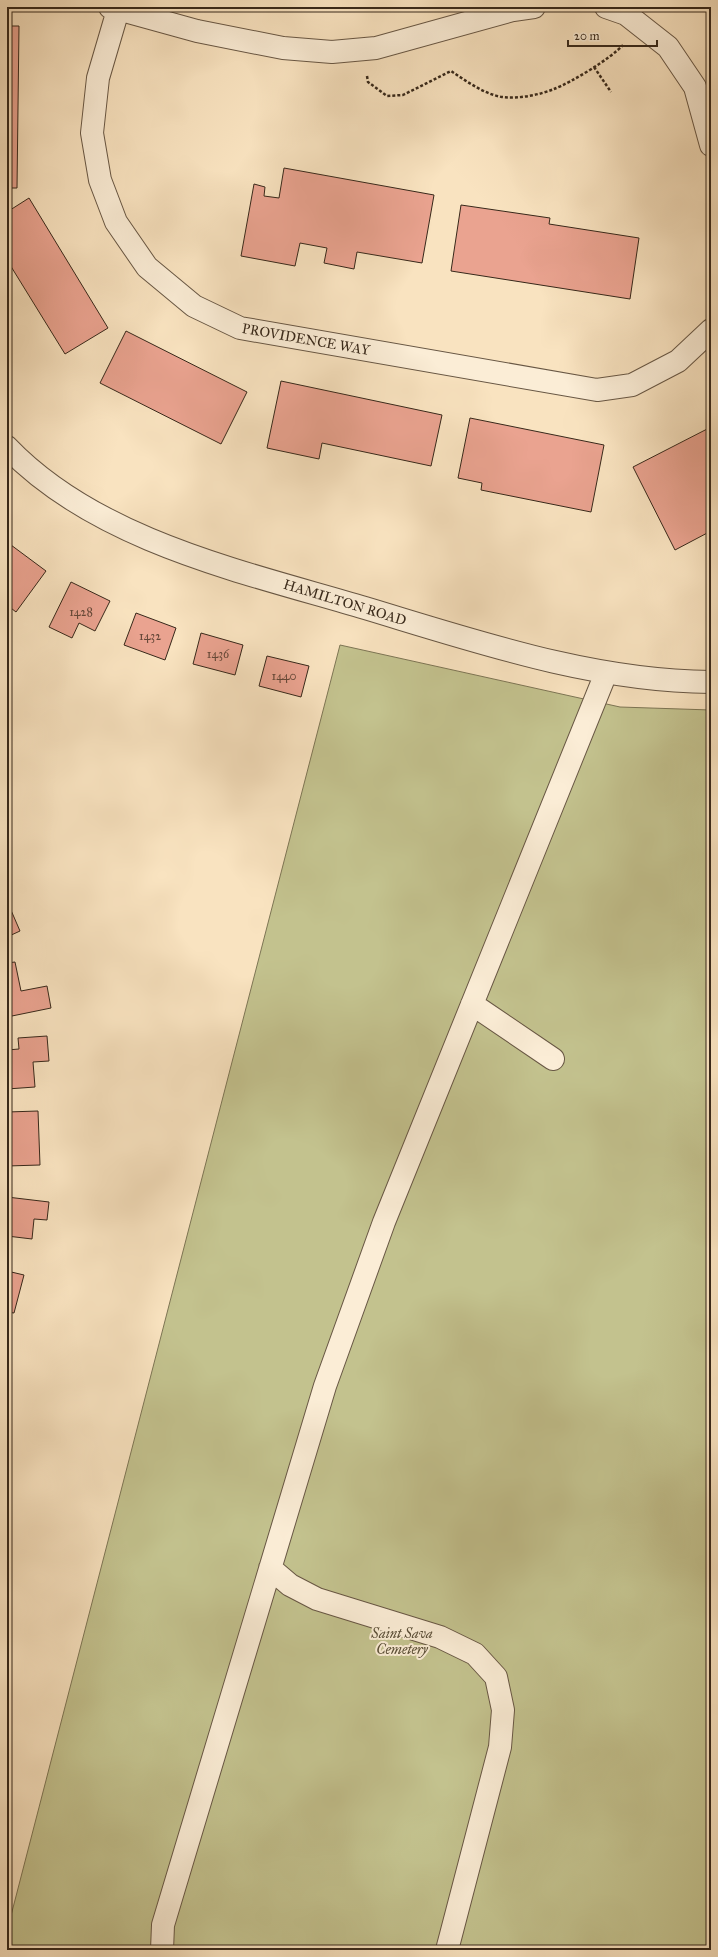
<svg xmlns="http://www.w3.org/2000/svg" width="718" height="1957" font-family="'IM FELL Great Primer',serif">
	<rect width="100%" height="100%" fill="#f9e3c0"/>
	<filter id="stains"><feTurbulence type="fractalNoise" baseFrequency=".005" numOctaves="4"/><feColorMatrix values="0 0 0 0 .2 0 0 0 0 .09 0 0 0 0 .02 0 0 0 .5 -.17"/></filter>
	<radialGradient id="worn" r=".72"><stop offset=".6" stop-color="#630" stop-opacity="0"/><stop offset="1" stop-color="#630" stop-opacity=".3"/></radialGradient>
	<!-- green -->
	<path fill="#c3c28e" stroke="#7d7554" d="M 340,645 L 620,707 L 711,710 L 711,1950 L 7,1950 L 7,1931 Z"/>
	<!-- building -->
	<path fill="#eaa390" stroke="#37281a" d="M 7,26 L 19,26 L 17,188 L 7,188 Z
		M 284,168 L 434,195 L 422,263 L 357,252 L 354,269 L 324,263 L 327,248 L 300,243 L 295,266 L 241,256 L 254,184 L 265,187 L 264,196 L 279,198 Z
		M 29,198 L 108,328 L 65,354 L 7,260 L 7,212 Z
		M 461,205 L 550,218 L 549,224 L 639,238 L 630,299 L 451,271 Z
		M 126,331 L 247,392 L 221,444 L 100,383 Z
		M 281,381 L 442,415 L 431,466 L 322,443 L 319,459 L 267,448 Z
		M 470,418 L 604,445 L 591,512 L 481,490 L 482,483 L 458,478 Z
		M 711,427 L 711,531 L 675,550 L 633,467 Z
		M 11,545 L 46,571 L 16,612 L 7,605 L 7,550 Z
		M 71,582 L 110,601 L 95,631 L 79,623 L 72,638 L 49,627 Z
		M 136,613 L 176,628 L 165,660 L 124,645 Z
		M 201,633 L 243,645 L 235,675 L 193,664 Z
		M 267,656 L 309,666 L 301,697 L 259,686 Z
		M 7,901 L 20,931 L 7,937 Z
		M 15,962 L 21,991 L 47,986 L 51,1008 L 7,1017 L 7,963 Z
		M 47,1036 L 49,1061 L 33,1062 L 35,1087 L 7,1089 L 7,1050 L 19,1049 L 18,1038 Z
		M 38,1111 L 40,1165 L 7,1166 L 7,1112 Z
		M 7,1197 L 49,1202 L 47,1220 L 34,1219 L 32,1239 L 7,1236 Z
		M 7,1271 L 24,1275 L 14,1313 L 7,1312 Z"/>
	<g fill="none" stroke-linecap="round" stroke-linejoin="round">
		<defs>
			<path id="minor" d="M 110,7 L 197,31 L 283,48 L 332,52 L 376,48 L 513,10 L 534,7
				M 606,7 L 626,14 L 668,47 L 695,87 L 711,145
				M 118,10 L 98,78 L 92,133 L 100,180 L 116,222 L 147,267 L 194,306 L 240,328 L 597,390 L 632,385 L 678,361 L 711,330
				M 7,447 C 97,541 244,572 365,608 C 478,642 592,681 711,682
				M 472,1004 L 553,1059
				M 270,1568 L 290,1585 L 317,1599 L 440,1637 L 475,1654 L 496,1677 L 503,1710 L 500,1747 L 447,1950
				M 162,1950 L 163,1925 L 325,1386 L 384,1222 L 606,673"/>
		</defs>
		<!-- minor casing -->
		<use href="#minor" stroke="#685744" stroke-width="24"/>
		<!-- path -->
		<path stroke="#37281a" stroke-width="2.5" stroke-dasharray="3 2" stroke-linecap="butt" d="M 594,67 L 611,92
			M 367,76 L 368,82 L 387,96 L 403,95 L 451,71 C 466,81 484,94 502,97 C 519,99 539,95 554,89 C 572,82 610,59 623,45"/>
		<!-- minor -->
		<use href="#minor" stroke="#fbedd6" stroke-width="22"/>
	</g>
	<g text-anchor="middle" stroke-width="4" stroke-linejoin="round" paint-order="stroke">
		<!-- number labels -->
		<g font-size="12" fill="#644738">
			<text x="81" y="616">1428</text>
			<text x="150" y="640">1432</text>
			<text x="218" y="658">1436</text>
			<text x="284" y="680">1440</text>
		</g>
		<!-- street labels -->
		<g font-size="14" fill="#37281a" stroke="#fbedd6">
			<text transform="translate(306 339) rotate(10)" y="5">PROVIDENCE WAY</text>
			<text transform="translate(345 602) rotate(17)" y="5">HAMILTON ROAD</text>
		</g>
		<!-- park labels -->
		<g font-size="14" font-style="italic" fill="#5a4e37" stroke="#fbedd6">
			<text x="402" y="1638">Saint Sava<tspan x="402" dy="16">Cemetery</tspan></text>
		</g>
	</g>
	<!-- margin -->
	<rect width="718" height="1957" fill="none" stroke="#f9e3c0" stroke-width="24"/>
	<rect x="8" y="8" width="702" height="1941" fill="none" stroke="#37281a" stroke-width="2"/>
	<rect x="12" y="12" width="694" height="1933" fill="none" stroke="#37281a"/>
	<!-- scale -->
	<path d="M568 40v6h89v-6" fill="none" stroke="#37281a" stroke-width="2"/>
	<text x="574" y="40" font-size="12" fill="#37281a" stroke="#fbedd6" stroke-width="3" paint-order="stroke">20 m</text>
	<rect width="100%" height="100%" filter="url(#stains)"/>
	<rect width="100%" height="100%" fill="url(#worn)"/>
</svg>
